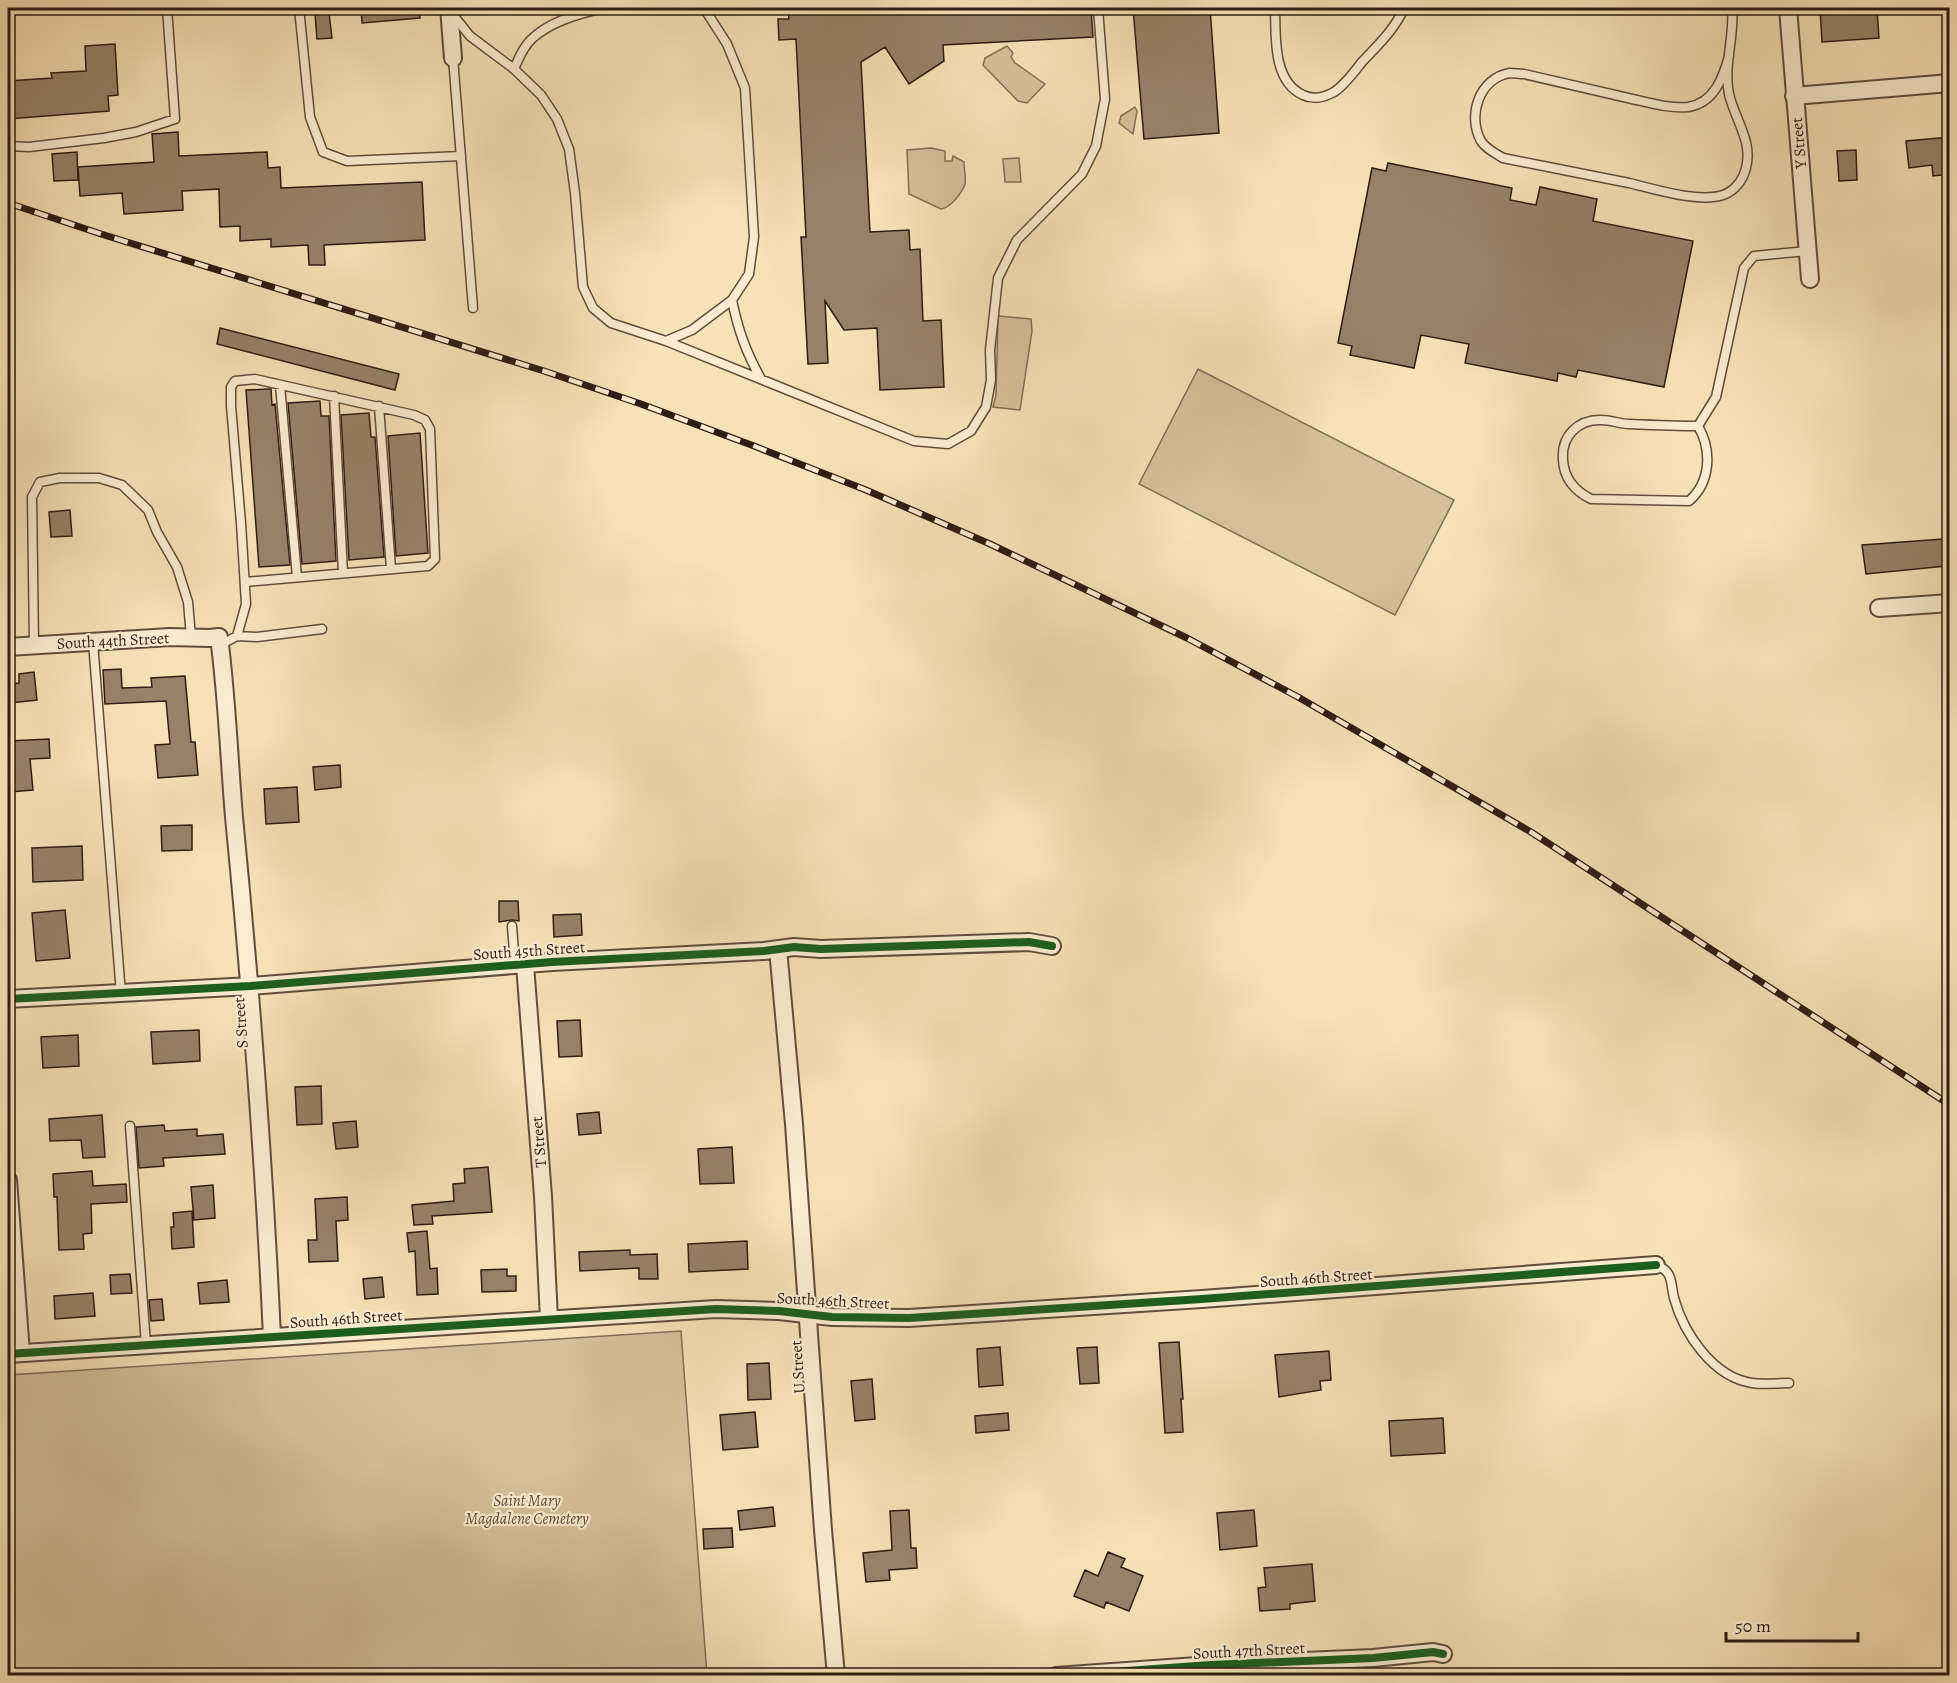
<svg xmlns="http://www.w3.org/2000/svg" width="1957" height="1683" font-family="Alegreya,serif">
	<rect width="100%" height="100%" fill="#f7e1b7"/>
	<filter id="stains"><feTurbulence type="fractalNoise" baseFrequency=".00333" numOctaves="4"/><feColorMatrix values="0 0 0 0 .2 0 0 0 0 .09 0 0 0 0 .02 0 0 0 .5 -.17"/></filter>
	<radialGradient id="worn" r=".72"><stop offset=".6" stop-color="#630" stop-opacity="0"/><stop offset="1" stop-color="#630" stop-opacity=".3"/></radialGradient>
	<!-- green -->
	<path fill="#d5c09b" stroke="#826e58" stroke-width="1.5" d="M 1007,46 L 1013,53 L 1011,57 L 1015,63 L 1045,84 L 1027,103 L 1018,101 L 983,65 L 985,58 Z
		M 1135,107 L 1137,111 L 1133,134 L 1119,123 L 1121,116 Z
		M 931,148 L 945,151 L 945,161 L 952,161 L 953,156 L 964,162 C 964,169 966,177 965,184 C 962,193 950,208 941,209 L 909,194 L 907,150 Z
		M 1019,158 L 1021,182 L 1005,182 L 1003,159 Z
		M 998,316 L 1031,319 L 1032,331 L 1020,410 L 993,407 L 996,395 Z
		M 1198,369 L 1454,500 L 1395,615 L 1139,484 Z
		M 681,1331 L 707,1675 L 8,1675 L 8,1375 Z"/>
	<!-- building -->
	<path fill="#978269" stroke="#2f1c14" stroke-width="1.5" d="M 361,8 L 420,8 L 420,18 L 362,23 Z
		M 788,8 L 1091,8 L 1093,37 L 943,45 L 944,61 L 909,84 L 885,47 L 861,62 L 870,232 L 909,230 L 910,250 L 920,249 L 923,321 L 941,320 L 944,387 L 880,390 L 877,328 L 844,330 L 825,301 L 828,363 L 808,364 L 801,237 L 806,237 L 796,39 L 779,40 L 778,19 L 789,19 Z
		M 1133,8 L 1210,8 L 1219,133 L 1144,139 Z
		M 1820,8 L 1843,8 L 1844,13 L 1877,10 L 1879,38 L 1822,42 Z
		M 329,13 L 332,38 L 317,39 L 315,14 Z
		M 115,44 L 118,95 L 108,96 L 109,111 L 8,119 L 8,81 L 52,78 L 51,73 L 86,71 L 85,46 Z
		M 178,132 L 179,156 L 267,152 L 268,168 L 280,167 L 281,188 L 422,182 L 425,240 L 324,245 L 325,265 L 309,265 L 308,245 L 271,247 L 271,239 L 240,241 L 240,226 L 220,227 L 219,189 L 182,191 L 183,210 L 124,214 L 122,193 L 80,196 L 78,167 L 154,162 L 152,134 Z
		M 1950,137 L 1950,174 L 1933,176 L 1932,165 L 1909,168 L 1906,141 Z
		M 1856,150 L 1857,180 L 1839,181 L 1837,151 Z
		M 77,152 L 78,180 L 54,181 L 52,154 Z
		M 1388,163 L 1512,188 L 1510,200 L 1536,205 L 1540,187 L 1597,199 L 1593,221 L 1693,241 L 1664,387 L 1578,370 L 1576,377 L 1558,373 L 1557,381 L 1465,363 L 1469,344 L 1421,335 L 1414,368 L 1350,355 L 1352,346 L 1338,343 L 1372,168 L 1386,171 Z
		M 220,328 L 399,374 L 395,390 L 217,344 Z
		M 268,389 L 271,389 L 272,405 L 275,404 L 290,565 L 259,567 L 246,390 Z
		M 320,401 L 321,416 L 329,416 L 336,561 L 302,564 L 288,403 Z
		M 369,413 L 371,437 L 375,437 L 384,557 L 349,560 L 341,415 Z
		M 420,433 L 428,553 L 396,556 L 388,436 Z
		M 70,510 L 72,536 L 51,537 L 49,512 Z
		M 1943,539 L 1946,566 L 1866,574 L 1862,545 Z
		M 121,669 L 122,688 L 152,687 L 151,678 L 185,676 L 191,742 L 195,742 L 198,775 L 158,778 L 155,745 L 170,744 L 166,701 L 105,704 L 103,670 Z
		M 34,672 L 37,700 L 10,703 L 8,684 L 19,683 L 19,674 Z
		M 49,739 L 50,758 L 30,759 L 33,790 L 10,792 L 8,741 Z
		M 340,765 L 341,787 L 315,790 L 313,767 Z
		M 297,787 L 299,822 L 266,824 L 264,789 Z
		M 192,825 L 192,850 L 162,851 L 161,826 Z
		M 82,846 L 83,880 L 33,882 L 32,848 Z
		M 499,901 L 518,901 L 519,921 L 512,920 L 499,922 Z
		M 65,910 L 70,958 L 36,961 L 32,913 Z
		M 581,914 L 582,935 L 554,937 L 553,915 Z
		M 580,1020 L 582,1056 L 559,1057 L 557,1021 Z
		M 199,1030 L 200,1061 L 153,1064 L 151,1032 Z
		M 78,1035 L 79,1066 L 43,1068 L 41,1037 Z
		M 321,1086 L 322,1124 L 297,1125 L 295,1087 Z
		M 599,1112 L 601,1133 L 579,1135 L 577,1114 Z
		M 102,1115 L 105,1157 L 83,1158 L 81,1140 L 50,1141 L 49,1119 Z
		M 356,1121 L 358,1147 L 336,1149 L 333,1123 Z
		M 164,1125 L 165,1131 L 197,1129 L 197,1136 L 223,1134 L 225,1154 L 163,1158 L 164,1166 L 139,1168 L 136,1127 Z
		M 732,1147 L 734,1183 L 700,1184 L 698,1149 Z
		M 488,1167 L 492,1212 L 432,1216 L 433,1224 L 414,1225 L 412,1205 L 454,1201 L 453,1184 L 465,1183 L 464,1169 Z
		M 92,1171 L 93,1186 L 126,1184 L 127,1202 L 91,1204 L 92,1233 L 83,1234 L 84,1249 L 59,1250 L 57,1197 L 54,1197 L 53,1174 Z
		M 213,1185 L 215,1218 L 194,1220 L 191,1187 Z
		M 347,1197 L 348,1220 L 336,1221 L 338,1261 L 309,1262 L 308,1240 L 317,1240 L 315,1199 Z
		M 192,1211 L 194,1247 L 172,1249 L 171,1227 L 174,1227 L 173,1213 Z
		M 427,1231 L 430,1269 L 437,1268 L 438,1294 L 417,1295 L 415,1251 L 409,1252 L 407,1233 Z
		M 747,1241 L 748,1269 L 689,1272 L 688,1244 Z
		M 630,1250 L 630,1255 L 657,1254 L 658,1279 L 639,1279 L 639,1268 L 580,1271 L 579,1252 Z
		M 507,1269 L 507,1276 L 516,1276 L 516,1291 L 482,1292 L 481,1270 Z
		M 130,1274 L 132,1293 L 111,1294 L 110,1275 Z
		M 382,1277 L 384,1297 L 365,1299 L 363,1279 Z
		M 227,1280 L 229,1302 L 200,1304 L 198,1283 Z
		M 93,1293 L 95,1316 L 55,1319 L 54,1296 Z
		M 162,1299 L 164,1320 L 151,1321 L 149,1300 Z
		M 1179,1342 L 1183,1399 L 1181,1399 L 1183,1432 L 1165,1433 L 1159,1343 Z
		M 1000,1347 L 1003,1385 L 979,1387 L 977,1349 Z
		M 1097,1347 L 1099,1383 L 1080,1384 L 1077,1348 Z
		M 1329,1351 L 1331,1380 L 1320,1381 L 1321,1390 L 1279,1397 L 1275,1355 Z
		M 769,1363 L 771,1399 L 748,1400 L 747,1364 Z
		M 872,1379 L 875,1419 L 855,1421 L 851,1381 Z
		M 755,1412 L 758,1447 L 723,1450 L 720,1415 Z
		M 1008,1413 L 1009,1430 L 976,1433 L 975,1416 Z
		M 1443,1418 L 1445,1453 L 1391,1456 L 1389,1421 Z
		M 773,1507 L 775,1526 L 740,1530 L 738,1511 Z
		M 909,1510 L 911,1548 L 916,1548 L 917,1568 L 889,1570 L 890,1580 L 866,1582 L 863,1553 L 892,1550 L 890,1511 Z
		M 1254,1510 L 1257,1546 L 1220,1550 L 1217,1513 Z
		M 732,1528 L 733,1547 L 704,1549 L 703,1529 Z
		M 1108,1552 L 1125,1559 L 1121,1567 L 1143,1576 L 1129,1611 L 1106,1602 L 1104,1608 L 1074,1596 L 1085,1570 L 1098,1576 Z
		M 1312,1564 L 1315,1601 L 1290,1604 L 1290,1609 L 1260,1611 L 1258,1588 L 1266,1587 L 1264,1568 Z"/>
	<g fill="none" stroke-linecap="round" stroke-linejoin="round">
		<defs>
			<path id="service" d="M 299,8 L 310,117 L 323,152 L 347,161 L 461,156
				M 1275,8 C 1276,35 1272,81 1303,95 C 1313,100 1325,97 1334,92 C 1345,85 1354,72 1362,62 C 1378,45 1395,29 1404,8
				M 453,15 L 470,36 L 514,69 L 541,95 L 557,119 L 569,149 L 575,193 L 583,287 L 593,308 L 611,323 L 666,341 L 692,330 L 732,300 L 749,274 L 754,237 L 745,88 L 727,44 L 704,8
				M 1729,56 C 1723,78 1714,103 1688,107 C 1669,109 1647,102 1628,98 C 1594,90 1559,82 1524,74 C 1520,74 1514,73 1510,73 C 1479,78 1467,116 1481,141 C 1486,149 1495,153 1503,158 C 1545,166 1587,175 1629,183 C 1654,189 1698,203 1723,195 C 1735,191 1743,180 1746,168 C 1753,141 1735,120 1729,94 C 1723,65 1735,36 1732,8
				M 453,58 L 473,308
				M 514,69 C 519,58 524,45 534,37 C 552,21 580,13 604,8
				M 8,146 L 29,147 L 104,138 L 136,132 L 175,119 L 167,8
				M 732,300 C 738,330 746,352 761,379
				M 666,341 L 914,441 L 948,444 L 971,431 L 986,407 L 991,380 L 990,350 L 998,278 L 1017,240 L 1082,174 L 1096,146 L 1105,99 L 1098,8
				M 280,385 L 297,577
				M 334,396 L 343,573
				M 379,406 L 391,569
				M 1698,426 C 1712,450 1711,482 1689,501 L 1591,499 C 1575,491 1564,479 1563,460 C 1561,436 1578,419 1602,420 C 1611,420 1620,424 1629,424 C 1652,425 1675,426 1698,426 L 1716,397 L 1744,268 L 1754,256 L 1807,251
				M 237,636 L 257,637 L 322,629
				M 93,642 L 121,994
				M 34,645 L 32,497 L 40,482 L 60,478 L 99,478 L 122,485 L 148,510 L 157,532 L 177,567 L 188,602 L 191,637
				M 220,645 L 237,636 L 246,604 L 241,523 L 231,406 L 231,387 L 235,381 L 255,379 L 414,415 L 425,420 L 430,429 L 435,559 L 428,566 L 245,582
				M 512,926 L 515,965
				M 130,1126 L 146,1345
				M 1656,1265 C 1674,1272 1670,1282 1674,1298 C 1684,1334 1713,1377 1752,1383 C 1764,1385 1777,1383 1789,1383"/>
			<path id="minor" d="M 449,8 L 453,58
				M 1788,8 L 1810,279
				M 1794,96 L 1950,83
				M 1879,608 L 1950,603
				M 8,647 L 170,637 L 210,638 L 219,637 C 227,697 229,757 234,817 C 251,990 264,1163 272,1337
				M 778,949 L 794,1124 L 823,1530 L 836,1676
				M 525,965 L 543,1196 L 549,1319
				M 8,999 L 251,986 L 552,962 L 764,951 L 794,947 L 821,949 L 1029,942 L 1052,946
				M 8,1180 L 21,1353
				M 8,1354 L 716,1309 L 779,1311 L 832,1317 L 909,1318 L 1202,1299 L 1656,1265
				M 1056,1676 L 1211,1665 L 1373,1658 L 1433,1652 L 1443,1654"/>
		</defs>
		<!-- service casing -->
		<use href="#service" stroke="#614d3d" stroke-width="11"/>
		<!-- minor casing -->
		<use href="#minor" stroke="#614d3d" stroke-width="20"/>
		<!-- service -->
		<use href="#service" stroke="#faecd0" stroke-width="8"/>
		<!-- minor -->
		<use href="#minor" stroke="#faecd0" stroke-width="16"/>
		<defs>
			<path id="rail" d="M 8,203 L 101,234 L 544,371 L 641,404 L 754,446 L 866,490 L 990,544 L 1187,638 L 1298,697 L 1531,832 L 1950,1105"/>
		</defs>
		<!-- rail casing -->
		<use href="#rail" stroke="#2f1c14" stroke-width="7"/>
		<!-- rail -->
		<use href="#rail" stroke="#faecd0" stroke-width="4.5" stroke-dasharray="14" stroke-linecap="butt"/>
		<defs>
			<path id="cycleway" d="M 8,999 L 251,986 L 552,962 L 764,951 L 794,947 L 821,949 L 1029,942 L 1052,946
				M 8,1354 L 716,1309 L 779,1311 L 832,1317 L 909,1318 L 1202,1299 L 1656,1265
				M 1056,1676 L 1211,1665 L 1373,1658 L 1433,1652 L 1443,1654"/>
		</defs>
		<!-- cycleway casing -->
		<use href="#cycleway" stroke="#faecd0" stroke-width="11"/>
		<!-- cycleway -->
		<use href="#cycleway" stroke="#1b5e20" stroke-width="8"/>
	</g>
	<g text-anchor="middle" stroke-width="4.5" stroke-linejoin="round" paint-order="stroke">
		<!-- street labels -->
		<g font-size="16" fill="#2f1c14" stroke="#faecd0">
			<text transform="translate(1798 143) rotate(-95)" y="6">Y Street</text>
			<text transform="translate(113 640) rotate(-3)" y="6">South 44th Street</text>
			<text transform="translate(529 950) rotate(-4)" y="6">South 45th Street</text>
			<text transform="translate(240 1023) rotate(-94)" y="6">S Street</text>
			<text transform="translate(538 1142) rotate(-95)" y="6">T Street</text>
			<text transform="translate(1316 1277) rotate(-4)" y="6">South 46th Street</text>
			<text transform="translate(833 1300) rotate(3)" y="6">South 46th Street</text>
			<text transform="translate(346 1318) rotate(-4)" y="6">South 46th Street</text>
			<text transform="translate(797 1367) rotate(-94)" y="6">U Street</text>
			<text transform="translate(1249 1650) rotate(-3)" y="6">South 47th Street</text>
		</g>
		<!-- park labels -->
		<g font-size="16" font-style="italic" fill="#614d3c" stroke="#faecd0">
			<text x="527" y="1506">Saint Mary<tspan x="527" dy="18">Magdalene Cemetery</tspan></text>
		</g>
	</g>
	<!-- margin -->
	<rect width="1957" height="1683" fill="none" stroke="#f7e1b7" stroke-width="30"/>
	<rect x="9" y="9" width="1939" height="1665" fill="none" stroke="#2f1c14" stroke-width="3"/>
	<rect x="15" y="15" width="1927" height="1653" fill="none" stroke="#2f1c14" stroke-width="1.5"/>
	<!-- scale -->
	<path d="M1726 1632v9h132v-9" fill="none" stroke="#2f1c14" stroke-width="3"/>
	<text x="1735" y="1632" font-size="18" fill="#2f1c14" stroke="#faecd0" stroke-width="4.5" paint-order="stroke">50 m</text>
	<rect width="100%" height="100%" filter="url(#stains)"/>
	<rect width="100%" height="100%" fill="url(#worn)"/>
</svg>
